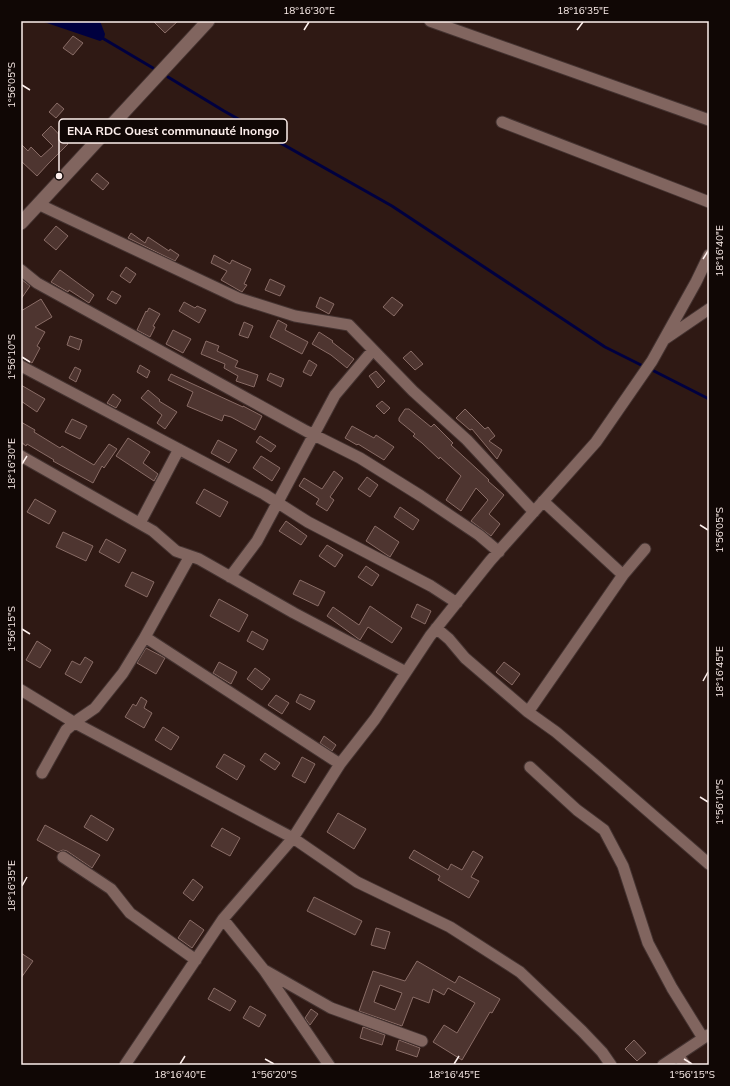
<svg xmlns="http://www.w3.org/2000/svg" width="730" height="1086" font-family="Mulish,sans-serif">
	<rect width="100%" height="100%" fill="#2f1914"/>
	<!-- water -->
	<path fill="#00003f" d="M 41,21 L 100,21 L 105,34 L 104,39 L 100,41 Z"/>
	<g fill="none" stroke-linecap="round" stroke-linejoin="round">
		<!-- stream -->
		<path stroke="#00003f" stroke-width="3" d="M 104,39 L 153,68
			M 168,77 L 224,111 L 392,206 L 605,347 L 645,367
			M 650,369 L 709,399"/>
	</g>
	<!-- building -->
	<path fill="#4e3530" stroke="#896c66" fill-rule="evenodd" d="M 153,21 L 178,21 L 165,33 Z
		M 73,36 L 83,43 L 73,55 L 63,48 Z
		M 57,103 L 64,109 L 56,118 L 49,112 Z
		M 51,126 L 68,144 L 48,164 L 37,176 L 21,161 L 21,144 L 28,151 L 31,147 L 41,157 L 53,146 L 42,135 Z
		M 97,173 L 109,183 L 103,190 L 91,180 Z
		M 56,226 L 68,236 L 56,250 L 44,240 Z
		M 131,233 L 145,243 L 148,237 L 169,251 L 170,249 L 179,255 L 175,261 L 128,238 Z
		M 214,255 L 230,264 L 232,260 L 251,269 L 244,284 L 247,285 L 242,292 L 221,280 L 227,271 L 211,263 Z
		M 126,267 L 136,274 L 130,283 L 120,276 Z
		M 60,270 L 94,295 L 89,303 L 69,290 L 68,292 L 51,282 Z
		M 21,279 L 30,286 L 21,299 Z
		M 270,279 L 285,286 L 280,296 L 265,290 Z
		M 112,291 L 121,296 L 116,304 L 107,299 Z
		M 320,297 L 334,304 L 329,314 L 316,307 Z
		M 392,297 L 403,305 L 394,316 L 383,307 Z
		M 41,299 L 52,317 L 35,327 L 45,332 L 37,346 L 40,348 L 32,363 L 21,357 L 21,311 Z
		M 184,302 L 195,308 L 197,306 L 206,310 L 199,323 L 179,311 Z
		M 149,308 L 160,314 L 153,326 L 155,327 L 150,337 L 137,330 L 146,311 L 147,312 Z
		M 278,320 L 287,325 L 285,330 L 308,342 L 302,354 L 270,337 Z
		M 244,322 L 253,326 L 248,338 L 239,335 Z
		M 173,330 L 191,339 L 183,353 L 166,344 Z
		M 319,332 L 333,341 L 332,342 L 354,359 L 347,368 L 331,355 L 312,344 Z
		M 70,336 L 82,340 L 79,350 L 67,345 Z
		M 206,341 L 219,346 L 217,351 L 238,361 L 235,367 L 258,375 L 254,387 L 236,381 L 238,376 L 224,368 L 225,364 L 201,354 Z
		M 411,351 L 423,364 L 415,370 L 403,358 Z
		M 309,360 L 317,365 L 311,376 L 303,372 Z
		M 140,365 L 150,371 L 147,378 L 137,372 Z
		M 75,367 L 81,370 L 76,382 L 69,378 Z
		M 376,371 L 385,381 L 378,388 L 369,376 Z
		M 270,373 L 284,379 L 281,387 L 267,380 Z
		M 171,374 L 243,407 L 243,406 L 262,416 L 255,430 L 231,417 L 224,415 L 222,421 L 187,406 L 193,392 L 168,380 Z
		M 21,385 L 45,399 L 37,412 L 21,401 Z
		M 148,390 L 160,400 L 159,401 L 177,412 L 165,429 L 157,423 L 162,415 L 141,398 Z
		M 113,394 L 121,400 L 116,408 L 107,403 Z
		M 382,401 L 390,408 L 384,414 L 376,406 Z
		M 405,409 L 409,409 L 431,427 L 434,424 L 453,443 L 451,445 L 489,480 L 488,481 L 504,495 L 489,514 L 500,524 L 491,536 L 471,521 L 488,500 L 476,488 L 461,511 L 446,500 L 461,476 L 440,457 L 439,459 L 422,443 L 413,436 L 415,434 L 399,421 L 399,418 Z
		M 465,409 L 485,429 L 488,427 L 495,436 L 489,441 L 502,450 L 497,459 L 472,429 L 470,430 L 456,418 Z
		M 72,419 L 87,426 L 80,439 L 65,432 Z
		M 21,422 L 35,430 L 34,432 L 60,448 L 62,446 L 94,465 L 109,444 L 117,449 L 104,468 L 102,466 L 93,483 L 53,461 L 54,460 L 27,444 L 26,446 L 21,442 Z
		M 352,426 L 374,438 L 376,435 L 394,447 L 384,460 L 358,444 L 357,445 L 345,438 Z
		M 260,436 L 276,446 L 271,452 L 256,442 Z
		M 128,438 L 150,452 L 143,463 L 158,474 L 154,481 L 116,456 Z
		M 218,440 L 237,450 L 229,463 L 211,453 Z
		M 261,456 L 280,468 L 272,481 L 253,468 Z
		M 334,471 L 343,478 L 330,497 L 334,500 L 327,511 L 316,504 L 319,499 L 299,486 L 304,478 L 322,489 Z
		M 367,477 L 378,485 L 370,497 L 358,489 Z
		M 204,489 L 228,502 L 220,517 L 196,503 Z
		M 35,499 L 56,511 L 49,524 L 27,512 Z
		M 400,507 L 419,520 L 413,530 L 394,517 Z
		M 286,521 L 307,536 L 301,545 L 279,531 Z
		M 375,526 L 399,542 L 390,557 L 366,541 Z
		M 63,532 L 93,546 L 86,561 L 56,547 Z
		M 106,539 L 126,550 L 119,563 L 99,552 Z
		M 327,545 L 343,555 L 335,567 L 319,556 Z
		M 366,566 L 379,575 L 372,586 L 358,577 Z
		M 132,572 L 154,582 L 147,597 L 125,586 Z
		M 300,580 L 325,592 L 318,606 L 293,594 Z
		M 219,599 L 248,615 L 239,632 L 210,616 Z
		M 417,604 L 431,611 L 425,624 L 411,617 Z
		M 370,606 L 402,628 L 392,643 L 368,627 L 360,640 L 327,616 L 333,607 L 359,625 Z
		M 252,631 L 268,640 L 263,650 L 247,641 Z
		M 37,641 L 51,650 L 40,668 L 26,660 Z
		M 146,648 L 165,658 L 156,674 L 137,663 Z
		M 85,657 L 93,662 L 81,683 L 65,674 L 72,661 L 80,665 Z
		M 219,662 L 237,672 L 231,684 L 213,673 Z
		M 504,662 L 520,674 L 512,685 L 496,672 Z
		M 255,668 L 270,679 L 262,690 L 247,679 Z
		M 300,694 L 315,701 L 310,710 L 296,702 Z
		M 276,695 L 289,703 L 282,714 L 268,705 Z
		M 141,697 L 147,701 L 144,708 L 152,713 L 144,728 L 125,717 L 133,704 L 136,706 Z
		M 163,727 L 179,737 L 171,750 L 155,740 Z
		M 324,736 L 336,745 L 332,751 L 320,743 Z
		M 265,753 L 280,763 L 275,770 L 260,760 Z
		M 224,754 L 245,766 L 237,780 L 216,767 Z
		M 302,757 L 315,764 L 305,783 L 292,776 Z
		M 338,813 L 366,829 L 354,849 L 327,832 Z
		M 91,815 L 114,829 L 107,841 L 84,827 Z
		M 45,825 L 100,855 L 92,868 L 67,851 L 63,850 L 58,852 L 37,840 Z
		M 222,828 L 240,838 L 230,856 L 211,846 Z
		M 414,850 L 448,870 L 451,864 L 462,870 L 473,851 L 483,857 L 471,877 L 479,881 L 469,898 L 438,880 L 440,876 L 409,858 Z
		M 193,879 L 203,887 L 193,901 L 183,893 Z
		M 314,897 L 362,921 L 355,935 L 307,911 Z
		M 190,920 L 204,930 L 192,948 L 178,938 Z
		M 376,928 L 390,932 L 385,949 L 371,945 Z
		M 21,953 L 33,961 L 21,978 Z
		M 417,961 L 455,983 L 459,976 L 500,999 L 492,1013 L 490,1012 L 462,1060 L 433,1042 L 444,1025 L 457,1033 L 475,1003 L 448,988 L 444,995 L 433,989 L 429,1003 L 413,997 L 402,1026 L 359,1011 L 373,971 L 405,981 ZM 380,985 L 402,993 L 395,1010 L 374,1002 Z
		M 214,988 L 236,1001 L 230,1011 L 208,999 Z
		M 250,1006 L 266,1015 L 259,1027 L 243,1018 Z
		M 311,1009 L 318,1014 L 310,1025 L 305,1018 Z
		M 363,1027 L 385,1035 L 382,1045 L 360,1038 Z
		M 399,1040 L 420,1048 L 417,1057 L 396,1050 Z
		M 634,1040 L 646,1053 L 637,1061 L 625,1049 Z"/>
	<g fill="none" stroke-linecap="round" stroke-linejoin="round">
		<defs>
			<path id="minor" d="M 430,21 L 709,120
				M 502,122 L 709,202
				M 38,204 L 238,298 L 295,316 L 349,325 L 413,391 L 467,440 L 534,512
				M 21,270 L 37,283 L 306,431 L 360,458 L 421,496 L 479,535 L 499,552
				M 665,339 L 709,309
				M 21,366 L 264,494 L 308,522 L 431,586 L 457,603
				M 21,456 L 153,531 L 176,551 L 199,559 L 294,613 L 406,672
				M 543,501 L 623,575
				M 140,523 L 179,449
				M 190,556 L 145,637 L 340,764
				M 230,577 L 257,541 L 335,395 L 373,350
				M 436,628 L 449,639 L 465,658 L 528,712 L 556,732 L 594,764 L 709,864
				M 21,690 L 75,723 L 293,838 L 357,882 L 450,927 L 520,972 L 582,1031 L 602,1052 L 611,1065
				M 528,712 L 623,575 L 645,549
				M 530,767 L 577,810 L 604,830 L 623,866 L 648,943 L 672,988 L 703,1038
				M 42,773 L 66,730 L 79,719 L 95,708 L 123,673 L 145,637
				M 63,857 L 111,889 L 130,913 L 196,960
				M 223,919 L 264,970 L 329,1065
				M 266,971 L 331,1008 L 422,1041
				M 678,1055 L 685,1065
				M 125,1065 L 223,919 L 293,838 L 340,764 L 375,719 L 430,636 L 490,561 L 596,442 L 652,361 L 696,282 L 709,255
				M 663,1065 L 708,1035"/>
			<path id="tertiary" d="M 21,223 L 208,21"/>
		</defs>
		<!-- minor casing -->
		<use href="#minor" stroke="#443331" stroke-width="13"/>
		<!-- tertiary casing -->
		<use href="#tertiary" stroke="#443331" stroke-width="15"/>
		<!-- minor -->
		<use href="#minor" stroke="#81655f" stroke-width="11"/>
		<!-- tertiary -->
		<use href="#tertiary" stroke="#81655f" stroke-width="13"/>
	</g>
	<!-- ticks -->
	<path fill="none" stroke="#fdefec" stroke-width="1.5" d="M 304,30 L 309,22M 577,30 L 583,22M 22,85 L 30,90M 703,259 L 708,251M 22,357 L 30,362M 22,464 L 27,456M 700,525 L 708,530M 22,629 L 30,634M 703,681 L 708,672M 700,797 L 708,802M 22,886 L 27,877M 265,1059 L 274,1064M 684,1059 L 692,1064M 180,1064 L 185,1056M 454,1064 L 459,1056"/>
	<!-- callouts -->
	<path fill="none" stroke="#fdefec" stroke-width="1.5" d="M59 176L59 131"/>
	<circle fill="#fdefec" stroke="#100705" stroke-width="1.5" cx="59" cy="176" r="4"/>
	<rect fill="#100705" stroke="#fdefec" stroke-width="1.5" x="59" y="119" width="228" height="24" rx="4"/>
	<g font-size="12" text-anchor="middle" font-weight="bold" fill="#fdefec">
		<text x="173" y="135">ENA RDC Ouest communauté Inongo</text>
	</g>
	<!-- border -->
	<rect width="730" height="1086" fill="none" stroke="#100705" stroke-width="44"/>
	<rect x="22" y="22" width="686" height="1042" fill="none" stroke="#fdefec" stroke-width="1.5"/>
	<g font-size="10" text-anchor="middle" fill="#fdefec">
		<text x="309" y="14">18°16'30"E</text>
		<text x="583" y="14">18°16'35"E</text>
		<text transform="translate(11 85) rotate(-90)" y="4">1°56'05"S</text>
		<text transform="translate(719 251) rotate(-90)" y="4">18°16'40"E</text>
		<text transform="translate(11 357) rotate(-90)" y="4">1°56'10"S</text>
		<text transform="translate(11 464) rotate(-90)" y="4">18°16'30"E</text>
		<text transform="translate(719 530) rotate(-90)" y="4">1°56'05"S</text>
		<text transform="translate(11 629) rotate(-90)" y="4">1°56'15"S</text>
		<text transform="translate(719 672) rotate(-90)" y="4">18°16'45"E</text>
		<text transform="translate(719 802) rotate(-90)" y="4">1°56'10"S</text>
		<text transform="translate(11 886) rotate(-90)" y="4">18°16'35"E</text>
		<text x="180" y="1078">18°16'40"E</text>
		<text x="274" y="1078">1°56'20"S</text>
		<text x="454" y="1078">18°16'45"E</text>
		<text x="692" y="1078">1°56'15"S</text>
	</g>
</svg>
